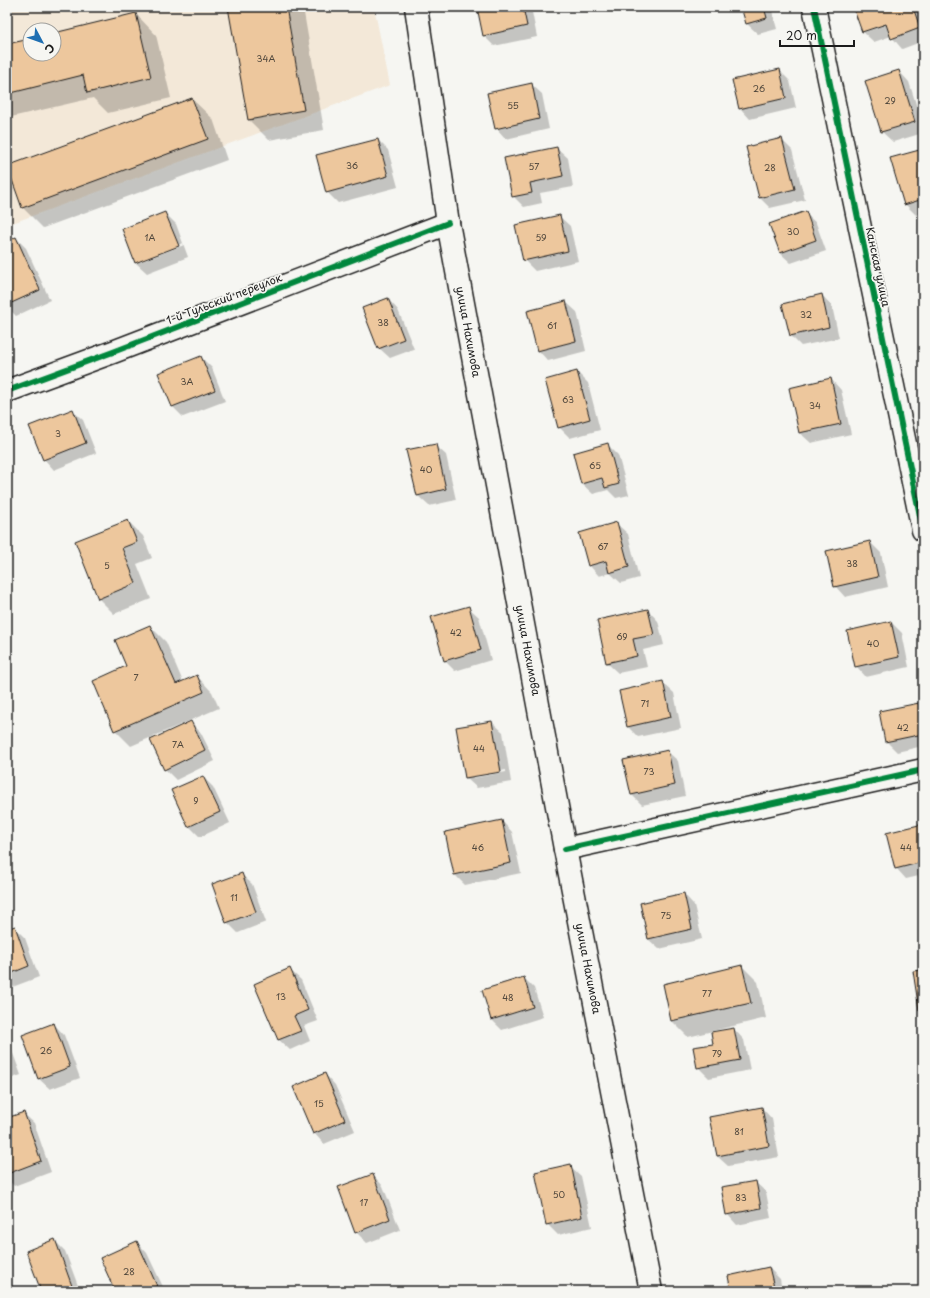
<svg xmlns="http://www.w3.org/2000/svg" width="930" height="1298" font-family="'Playpen Sans',sans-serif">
	<rect width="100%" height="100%" fill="#f6f6f2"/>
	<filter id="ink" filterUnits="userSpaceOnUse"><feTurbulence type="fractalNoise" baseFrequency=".025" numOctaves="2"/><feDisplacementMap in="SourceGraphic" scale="8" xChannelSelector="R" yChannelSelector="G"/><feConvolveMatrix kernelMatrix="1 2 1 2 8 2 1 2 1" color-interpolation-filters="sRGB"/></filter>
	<g filter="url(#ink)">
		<!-- built -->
		<path fill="#f3e8d8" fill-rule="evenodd" d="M 7,7 L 374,7 L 390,85 L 7,225 ZM 30,30 L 54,30 L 54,54 L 30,54 Z"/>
		<!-- shadow -->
		<path fill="#0003" fill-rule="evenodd" d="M 229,7 L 303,7 L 324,130 L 269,140 L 249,120 Z
			M 478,7 L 531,7 L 537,37 L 494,46 L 484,36 Z
			M 742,7 L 771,7 L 777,29 L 758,34 L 747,24 Z
			M 854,7 L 885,7 L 886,10 L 895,7 L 916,7 L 921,12 L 923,18 L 923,41 L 902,49 L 891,36 L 874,42 L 863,32 Z
			M 136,14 L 156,35 L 171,98 L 108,113 L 93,98 L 7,118 L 7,45 L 30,40 L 30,54 L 54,54 L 54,34 Z
			M 779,70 L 790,81 L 796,108 L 750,119 L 740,108 Z
			M 899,71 L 909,82 L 923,126 L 923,133 L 893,142 L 882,132 L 866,82 Z
			M 531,84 L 542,94 L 549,129 L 506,139 L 496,128 Z
			M 192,99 L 213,119 L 227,160 L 43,228 L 23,208 Z
			M 781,139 L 792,150 L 805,200 L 770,208 L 760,198 Z
			M 378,140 L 388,150 L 398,187 L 338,203 L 327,192 Z
			M 557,148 L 568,158 L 573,187 L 540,193 L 542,203 L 524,207 L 513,196 Z
			M 923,150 L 923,213 L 916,215 L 905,204 Z
			M 165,213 L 176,224 L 188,257 L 147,273 L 136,263 L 123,230 ZM 183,243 L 184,245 L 140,262 L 140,260 Z
			M 805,213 L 816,223 L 826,251 L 791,263 L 780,253 Z
			M 559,216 L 570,226 L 578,261 L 535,271 L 524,260 Z
			M 16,238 L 26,248 L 50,300 L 16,316 L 7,307 L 7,242 Z
			M 822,295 L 832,306 L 839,338 L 801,346 L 791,336 Z
			M 388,299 L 398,310 L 414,349 L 390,358 L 379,348 Z
			M 566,302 L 577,312 L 586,351 L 548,361 L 538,350 Z
			M 201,357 L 212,368 L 225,401 L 183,417 L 173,407 L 160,374 Z
			M 577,372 L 588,383 L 600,430 L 570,438 L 559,427 Z
			M 831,379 L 841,390 L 851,434 L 811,443 L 800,433 L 790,389 Z
			M 72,410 L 83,420 L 96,453 L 54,470 L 44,459 Z
			M 607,444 L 618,455 L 629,495 L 616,498 L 608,490 L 593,494 L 582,484 L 574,454 Z
			M 435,445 L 446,455 L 456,500 L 429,506 L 418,496 Z
			M 128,521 L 143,536 L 152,558 L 137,564 L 151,599 L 114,614 L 98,598 Z
			M 617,524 L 628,534 L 639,578 L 621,583 L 610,573 L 599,576 L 589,565 Z
			M 870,542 L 881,553 L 888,587 L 845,597 L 835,586 Z
			M 468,607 L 479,617 L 491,660 L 455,671 L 444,660 Z
			M 648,610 L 658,621 L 664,645 L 643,650 L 647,667 L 618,673 L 607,663 L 598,621 Z
			M 891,622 L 902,633 L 909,667 L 866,677 L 856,666 Z
			M 150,626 L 166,642 L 183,682 L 197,676 L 212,692 L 219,708 L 131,746 L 115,730 L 127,667 Z
			M 663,683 L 674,693 L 681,728 L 638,737 L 628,727 Z
			M 919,704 L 923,708 L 923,746 L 897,752 L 886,741 Z
			M 191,722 L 201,733 L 215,761 L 176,780 L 165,769 Z
			M 492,722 L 503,732 L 511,782 L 477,788 L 466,778 ZM 506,770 L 506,772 L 473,778 L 473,776 Z
			M 667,751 L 678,761 L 685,796 L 642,805 L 632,795 Z
			M 203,777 L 213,787 L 230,823 L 200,837 L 189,826 Z
			M 502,821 L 512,832 L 521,873 L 465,885 L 455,875 Z
			M 923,825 L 923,875 L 906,879 L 896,868 Z
			M 241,874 L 252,884 L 266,922 L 238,933 L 227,922 Z
			M 684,894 L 694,905 L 702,939 L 659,949 L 648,939 Z
			M 14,927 L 25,938 L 39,977 L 7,989 L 7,930 Z
			M 742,966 L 758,982 L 766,1018 L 688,1037 L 672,1021 L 664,985 Z
			M 290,970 L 301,980 L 318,1021 L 304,1026 L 310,1041 L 290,1050 L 279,1040 Z
			M 524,978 L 534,988 L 543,1017 L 502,1030 L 492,1020 Z
			M 54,1024 L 64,1035 L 80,1078 L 50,1089 L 39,1079 Z
			M 734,1029 L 744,1040 L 750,1070 L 709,1078 L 698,1067 L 714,1044 Z
			M 7,1044 L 11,1048 L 21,1075 L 7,1080 Z
			M 325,1074 L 335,1085 L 355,1131 L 324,1144 L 314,1133 Z
			M 762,1108 L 772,1119 L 779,1157 L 728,1166 L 717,1156 Z
			M 23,1113 L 34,1123 L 51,1172 L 14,1186 L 7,1179 L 7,1119 Z
			M 570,1166 L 581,1176 L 592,1227 L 558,1235 L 547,1224 Z
			M 373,1175 L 383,1186 L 400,1230 L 367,1243 L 356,1232 Z
			M 755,1182 L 766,1192 L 771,1218 L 737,1225 L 727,1214 Z
			M 54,1240 L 65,1251 L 80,1291 L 42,1291 Z
			M 137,1242 L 147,1253 L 165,1291 L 116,1291 Z
			M 769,1268 L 780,1279 L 782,1291 L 732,1291 Z"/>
		<!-- building -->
		<path fill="#edc79d" stroke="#1c1c1c" d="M 228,7 L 286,7 L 304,110 L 248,120 Z
			M 477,7 L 523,7 L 527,26 L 483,36 Z
			M 741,7 L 764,7 L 767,18 L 746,24 Z
			M 853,7 L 879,7 L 881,11 L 892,7 L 913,7 L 920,28 L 891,39 L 886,24 L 862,32 Z
			M 136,13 L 151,77 L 87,93 L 83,75 L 7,94 L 7,44 L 30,39 L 30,54 L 54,54 L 54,33 Z
			M 780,69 L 786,98 L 739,109 L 732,80 Z
			M 899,70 L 915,122 L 881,132 L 865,81 Z
			M 532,83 L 539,119 L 495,129 L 487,93 Z
			M 192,98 L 208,139 L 22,208 L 7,166 Z
			M 782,138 L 795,189 L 759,198 L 746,147 Z
			M 378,139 L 388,176 L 326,193 L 316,155 Z
			M 557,147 L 563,176 L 530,183 L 532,193 L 512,197 L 504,158 Z
			M 923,149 L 923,199 L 904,205 L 890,158 Z
			M 806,211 L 816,240 L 780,253 L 769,224 Z
			M 165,212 L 179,246 L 135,263 L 122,229 Z
			M 560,215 L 568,251 L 523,261 L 515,225 Z
			M 16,237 L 40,290 L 7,305 L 7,241 Z
			M 822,294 L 829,327 L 790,336 L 782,304 Z
			M 388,298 L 404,339 L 378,349 L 362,308 Z
			M 566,301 L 576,341 L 537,351 L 527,311 Z
			M 201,356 L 215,390 L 172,407 L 158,373 Z
			M 577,371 L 590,419 L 558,428 L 545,380 Z
			M 831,378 L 841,424 L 799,433 L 789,388 Z
			M 73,409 L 86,443 L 43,460 L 29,426 Z
			M 608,443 L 619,484 L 605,488 L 602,478 L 581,484 L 573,453 Z
			M 436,444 L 446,489 L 417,496 L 406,450 Z
			M 128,520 L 137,542 L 122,548 L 136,583 L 98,599 L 75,541 Z
			M 617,522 L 629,567 L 609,573 L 606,561 L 588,566 L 579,533 Z
			M 870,541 L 878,577 L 834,587 L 826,551 Z
			M 469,606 L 481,650 L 444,661 L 431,617 Z
			M 648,609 L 654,635 L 633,639 L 637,656 L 606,663 L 597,620 Z
			M 891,621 L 899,657 L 855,667 L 847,631 Z
			M 150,625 L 176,684 L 197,675 L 204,692 L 114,731 L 93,681 L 126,666 L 115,640 Z
			M 663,681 L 671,717 L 627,727 L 619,691 Z
			M 919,703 L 923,722 L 923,734 L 885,742 L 879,711 Z
			M 191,721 L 205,750 L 164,770 L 150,740 Z
			M 492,721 L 501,772 L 465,778 L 456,727 Z
			M 668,750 L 675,785 L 631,795 L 623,760 Z
			M 203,776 L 220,812 L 188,827 L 171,790 Z
			M 502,820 L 511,863 L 454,875 L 445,832 Z
			M 923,824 L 923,862 L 895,869 L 886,833 Z
			M 242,873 L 256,912 L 226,923 L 212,884 Z
			M 684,893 L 692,929 L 648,939 L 640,903 Z
			M 15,926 L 29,966 L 7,975 L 7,929 Z
			M 742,965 L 751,1003 L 671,1021 L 663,984 Z
			M 290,968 L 308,1010 L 294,1016 L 301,1031 L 278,1040 L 254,984 Z
			M 923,970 L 923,1009 L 919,1010 L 913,971 Z
			M 524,977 L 533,1007 L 491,1020 L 482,990 Z
			M 54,1023 L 70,1067 L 38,1079 L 22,1035 Z
			M 734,1028 L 740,1060 L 697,1068 L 693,1047 L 713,1044 L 711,1032 Z
			M 325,1073 L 345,1120 L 313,1134 L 293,1087 Z
			M 762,1107 L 769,1146 L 717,1156 L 709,1117 Z
			M 24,1112 L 41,1161 L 7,1174 L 7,1118 Z
			M 571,1164 L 582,1217 L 546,1225 L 535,1172 Z
			M 373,1174 L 390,1219 L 355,1233 L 338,1187 Z
			M 756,1181 L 761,1208 L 726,1215 L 721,1187 Z
			M 55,1239 L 72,1286 L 59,1291 L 41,1291 L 26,1251 Z
			M 137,1241 L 157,1286 L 146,1291 L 115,1291 L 100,1258 Z
			M 769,1267 L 775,1291 L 731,1291 L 728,1276 Z"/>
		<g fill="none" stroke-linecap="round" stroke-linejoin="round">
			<defs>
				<path id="minor" d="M 814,7 L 923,530
					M 7,391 L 113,352 L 448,223
					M 565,849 L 923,770"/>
				<g id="primary">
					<path id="s1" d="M 416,7 L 448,223 L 565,849 L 651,1291"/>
				</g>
			</defs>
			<!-- minor casing -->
			<use href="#minor" stroke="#1c1c1c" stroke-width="25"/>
			<!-- primary casing -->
			<use href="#primary" stroke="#1c1c1c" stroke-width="25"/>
			<!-- minor -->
			<use href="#minor" stroke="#f6f6f2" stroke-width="22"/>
			<!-- primary -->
			<use href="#primary" stroke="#f6f6f2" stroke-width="22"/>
			<defs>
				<path id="cycleway" d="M 814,7 L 923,530
					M 7,391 L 113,352 L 448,223
					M 565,849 L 923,770"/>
			</defs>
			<!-- cycleway casing -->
			<use href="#cycleway" stroke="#f6f6f2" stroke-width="8"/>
			<!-- cycleway -->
			<use href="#cycleway" stroke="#00873e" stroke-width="6"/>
		</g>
	</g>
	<g text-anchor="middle" stroke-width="3.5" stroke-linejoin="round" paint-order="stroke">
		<!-- number labels -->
		<g font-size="9" fill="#50473c">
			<text x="266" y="62">34А</text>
			<text x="759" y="92">26</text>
			<text x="890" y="104">29</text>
			<text x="513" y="109">55</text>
			<text x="352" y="169">36</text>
			<text x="534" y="170">57</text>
			<text x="770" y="171">28</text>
			<text x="793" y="235">30</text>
			<text x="150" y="241">1А</text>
			<text x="541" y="241">59</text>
			<text x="806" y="318">32</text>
			<text x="383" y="326">38</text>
			<text x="552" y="329">61</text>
			<text x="187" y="385">3А</text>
			<text x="568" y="403">63</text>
			<text x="815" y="409">34</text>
			<text x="58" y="437">3</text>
			<text x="595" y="469">65</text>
			<text x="426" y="473">40</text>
			<text x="603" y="550">67</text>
			<text x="852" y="567">38</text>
			<text x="107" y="569">5</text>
			<text x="456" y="636">42</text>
			<text x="622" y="640">69</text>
			<text x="873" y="647">40</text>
			<text x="136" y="681">7</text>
			<text x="645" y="707">71</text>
			<text x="903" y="731">42</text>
			<text x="178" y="748">7А</text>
			<text x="479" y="752">44</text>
			<text x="649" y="775">73</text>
			<text x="196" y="804">9</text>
			<text x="478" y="851">46</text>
			<text x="906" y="851">44</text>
			<text x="234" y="901">11</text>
			<text x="666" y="919">75</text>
			<text x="707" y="997">77</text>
			<text x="281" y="1000">13</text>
			<text x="508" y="1001">48</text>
			<text x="46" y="1054">26</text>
			<text x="717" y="1057">79</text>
			<text x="319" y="1107">15</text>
			<text x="739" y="1135">81</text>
			<text x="559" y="1198">50</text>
			<text x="741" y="1201">83</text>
			<text x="364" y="1206">17</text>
			<text x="129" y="1275">28</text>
		</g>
		<!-- street labels -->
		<g font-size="11" fill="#1c1c1c" stroke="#f6f6f2">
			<text transform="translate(878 267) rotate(78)" y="4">Канская улица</text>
			<text transform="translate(224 299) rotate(-21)" y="4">1-й Тульский переулок</text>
			<text dy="4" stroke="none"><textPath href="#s1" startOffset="329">улица Нахимова</textPath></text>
			<text dy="4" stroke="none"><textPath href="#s1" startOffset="653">улица Нахимова</textPath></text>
			<text dy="4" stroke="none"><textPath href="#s1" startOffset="977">улица Нахимова</textPath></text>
		</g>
	</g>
	<!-- margin -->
	<rect width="930" height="1298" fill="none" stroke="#f6f6f2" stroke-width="24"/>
	<rect x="12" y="12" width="906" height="1274" fill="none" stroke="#1c1c1c" stroke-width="1.5" filter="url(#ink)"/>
	<!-- north arrow -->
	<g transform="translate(42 42) rotate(131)"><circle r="19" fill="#f6f6f2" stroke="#9f9f9c"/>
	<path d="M0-3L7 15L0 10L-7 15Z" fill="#1f6fb2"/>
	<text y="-6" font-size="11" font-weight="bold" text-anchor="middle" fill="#1c1c1c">С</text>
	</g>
	<!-- scale -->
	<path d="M780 40v6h74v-6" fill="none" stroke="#1c1c1c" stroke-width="2"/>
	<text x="786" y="40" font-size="12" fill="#1c1c1c" stroke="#f6f6f2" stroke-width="3" paint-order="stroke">20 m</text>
</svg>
